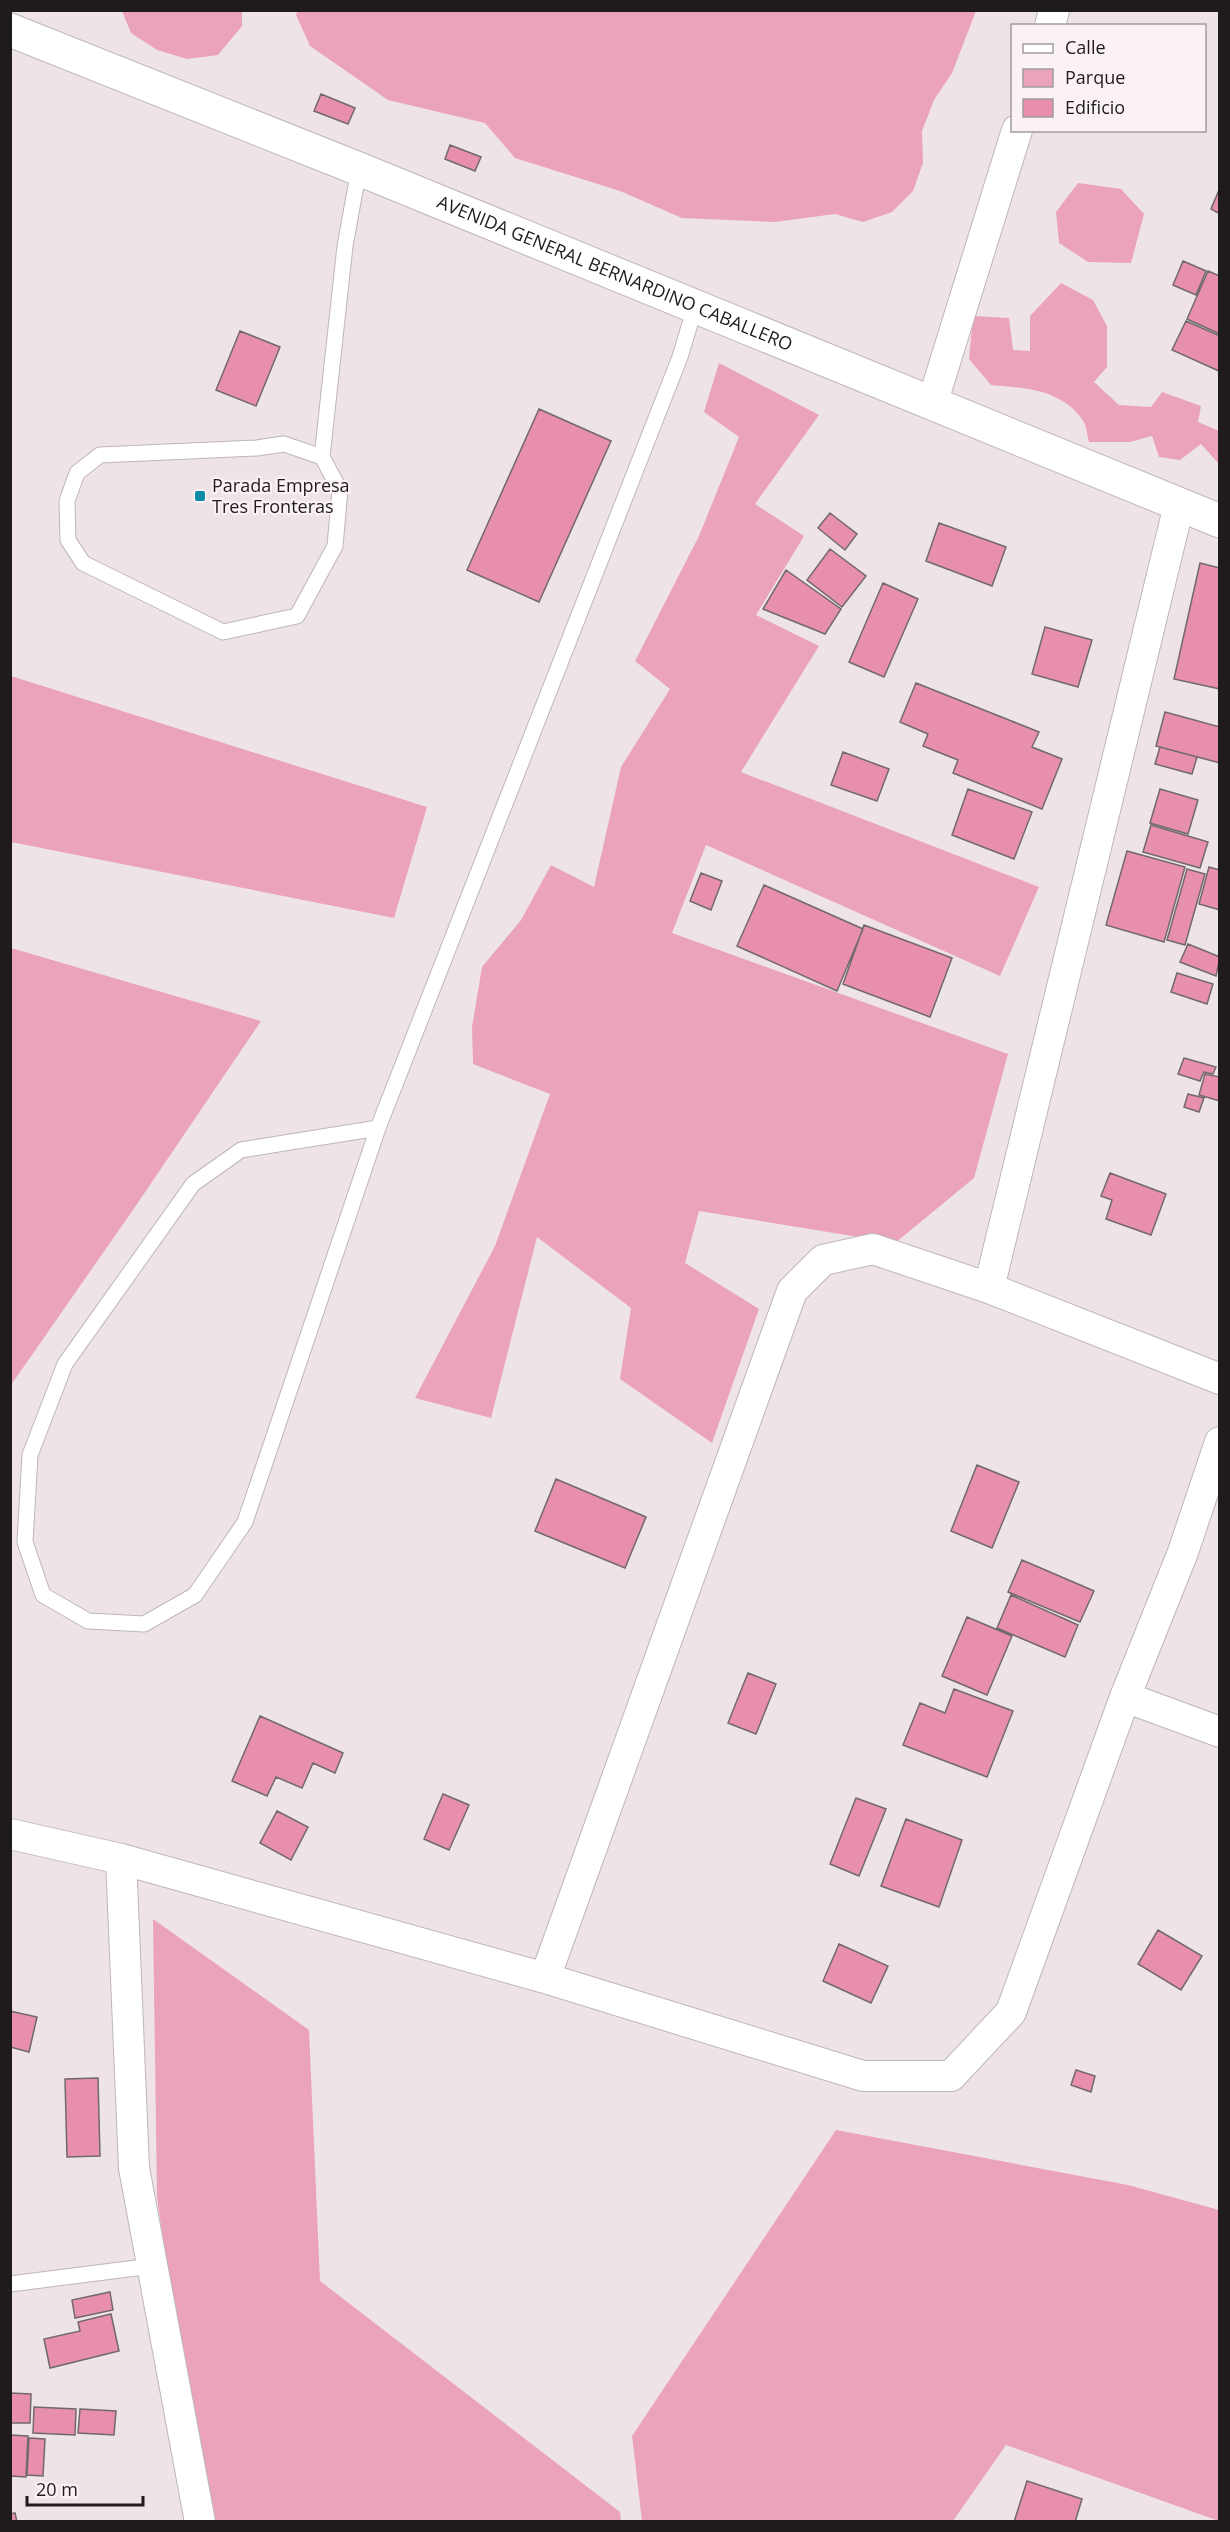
<svg xmlns="http://www.w3.org/2000/svg" width="1230" height="2532" font-family="'Open Sans',sans-serif">
	<rect width="100%" height="100%" fill="#eee4e7"/>
	<!-- green -->
	<path fill="#eba3ba" d="M 298,10 L 976,10 L 976,11 L 952,73 L 934,100 L 922,131 L 923,163 L 913,191 L 892,212 L 863,222 L 835,214 L 775,222 L 682,218 L 620,191 L 515,158 L 485,123 L 388,100 L 310,46 L 296,15 Z
		M 122,11 L 242,11 L 242,26 L 218,55 L 187,59 L 157,50 L 131,33 Z
		M 1078,183 L 1121,189 L 1144,214 L 1131,263 L 1088,262 L 1059,243 L 1056,212 Z
		M 1061,283 L 1093,300 L 1107,326 L 1107,367 L 1094,382 L 1119,405 L 1151,407 L 1162,392 L 1201,406 L 1198,422 L 1219,431 L 1219,464 L 1201,444 L 1180,460 L 1159,457 L 1152,436 L 1130,442 L 1089,442 C 1087,436 1087,425 1082,419 C 1060,389 1024,388 991,385 L 969,359 L 973,316 L 1009,318 L 1013,350 L 1030,351 L 1030,316 Z
		M 719,363 L 819,415 L 755,504 L 804,536 L 756,615 L 819,646 L 741,772 L 1039,887 L 1000,976 L 706,845 L 672,933 L 1008,1054 L 974,1178 L 895,1243 L 699,1211 L 685,1263 L 759,1309 L 712,1443 L 620,1379 L 631,1308 L 537,1237 L 491,1418 L 415,1398 L 495,1246 L 550,1094 L 473,1064 L 472,1027 L 482,967 L 521,920 L 551,865 L 594,887 L 621,767 L 670,689 L 635,661 L 699,536 L 739,437 L 704,412 Z
		M 11,676 L 427,807 L 394,918 L 11,842 Z
		M 11,948 L 261,1021 L 135,1207 L 11,1385 Z
		M 153,1919 L 309,2030 L 320,2281 L 620,2512 L 621,2521 L 202,2521 L 157,2197 Z
		M 836,2130 L 1128,2185 L 1219,2210 L 1219,2521 L 1006,2445 L 953,2521 L 642,2521 L 632,2436 Z"/>
	<!-- building -->
	<path fill="#e88fac" stroke="#71696b" stroke-width="1.5" d="M 321,94 L 355,108 L 348,124 L 314,111 Z
		M 450,145 L 481,157 L 475,171 L 445,159 Z
		M 1219,190 L 1220,191 L 1220,214 L 1211,209 Z
		M 1183,261 L 1206,271 L 1196,295 L 1173,285 Z
		M 1208,271 L 1220,276 L 1220,334 L 1187,319 Z
		M 1186,321 L 1220,336 L 1219,371 L 1172,350 Z
		M 240,331 L 280,347 L 256,406 L 216,390 Z
		M 539,409 L 611,441 L 539,602 L 467,570 Z
		M 830,513 L 857,534 L 845,550 L 818,528 Z
		M 939,523 L 1006,547 L 992,586 L 926,561 Z
		M 830,549 L 866,576 L 842,607 L 807,580 Z
		M 1200,563 L 1220,568 L 1220,689 L 1174,679 Z
		M 786,570 L 841,609 L 825,634 L 763,609 Z
		M 883,583 L 918,599 L 884,677 L 849,662 Z
		M 1045,627 L 1092,640 L 1078,687 L 1032,674 Z
		M 916,683 L 1039,732 L 1032,747 L 1062,759 L 1042,809 L 953,773 L 958,760 L 923,746 L 928,734 L 900,722 Z
		M 1165,712 L 1220,727 L 1220,763 L 1156,746 Z
		M 1160,747 L 1197,757 L 1192,774 L 1155,764 Z
		M 843,752 L 889,769 L 877,801 L 831,785 Z
		M 968,789 L 1032,812 L 1014,859 L 952,835 Z
		M 1160,789 L 1198,800 L 1188,834 L 1150,823 Z
		M 1151,825 L 1208,842 L 1200,868 L 1143,852 Z
		M 1127,851 L 1185,867 L 1164,942 L 1106,925 Z
		M 1209,867 L 1220,870 L 1220,910 L 1199,904 Z
		M 1187,869 L 1205,874 L 1185,945 L 1167,940 Z
		M 701,873 L 722,881 L 711,910 L 690,901 Z
		M 764,885 L 863,929 L 837,991 L 737,946 Z
		M 864,925 L 952,958 L 930,1017 L 843,984 Z
		M 1188,944 L 1220,957 L 1216,976 L 1180,962 Z
		M 1177,973 L 1213,984 L 1207,1004 L 1171,992 Z
		M 1184,1058 L 1216,1067 L 1213,1074 L 1204,1072 L 1200,1081 L 1178,1074 Z
		M 1205,1074 L 1220,1077 L 1220,1101 L 1199,1095 Z
		M 1188,1094 L 1204,1098 L 1199,1112 L 1184,1107 Z
		M 1110,1173 L 1166,1194 L 1151,1235 L 1106,1219 L 1112,1200 L 1101,1196 Z
		M 977,1465 L 1019,1482 L 992,1548 L 951,1531 Z
		M 556,1479 L 646,1517 L 625,1568 L 535,1531 Z
		M 1022,1560 L 1094,1591 L 1080,1622 L 1008,1592 Z
		M 1011,1595 L 1078,1625 L 1065,1657 L 997,1628 Z
		M 967,1617 L 1012,1636 L 987,1695 L 942,1676 Z
		M 748,1673 L 776,1684 L 756,1734 L 728,1723 Z
		M 954,1689 L 1013,1711 L 987,1777 L 903,1745 L 920,1703 L 945,1713 Z
		M 260,1716 L 343,1753 L 335,1773 L 313,1763 L 302,1788 L 276,1777 L 267,1796 L 232,1781 Z
		M 443,1794 L 469,1805 L 449,1850 L 424,1839 Z
		M 856,1798 L 886,1809 L 859,1876 L 830,1864 Z
		M 277,1811 L 308,1827 L 291,1860 L 260,1843 Z
		M 906,1819 L 962,1840 L 939,1907 L 881,1886 Z
		M 1158,1930 L 1202,1956 L 1181,1990 L 1138,1964 Z
		M 839,1944 L 888,1966 L 871,2003 L 823,1981 Z
		M 10,2011 L 37,2017 L 29,2052 L 10,2047 Z
		M 1076,2070 L 1095,2076 L 1091,2092 L 1071,2085 Z
		M 98,2078 L 100,2156 L 67,2157 L 65,2079 Z
		M 110,2292 L 113,2310 L 75,2318 L 72,2300 Z
		M 111,2314 L 119,2351 L 50,2368 L 44,2339 L 80,2331 L 78,2322 Z
		M 10,2393 L 31,2394 L 30,2423 L 11,2423 Z
		M 34,2407 L 76,2409 L 75,2435 L 33,2433 Z
		M 80,2409 L 116,2411 L 114,2435 L 78,2433 Z
		M 10,2435 L 28,2436 L 26,2477 L 10,2476 Z
		M 29,2438 L 45,2439 L 43,2476 L 27,2475 Z
		M 1027,2481 L 1082,2499 L 1075,2522 L 1014,2522 Z
		M 15,2513 L 17,2522 L 10,2522 L 10,2514 Z"/>
	<g fill="none" stroke-linecap="round" stroke-linejoin="round">
		<defs>
			<path id="service" d="M 322,457 L 340,490 L 335,546 L 297,616 L 223,632 L 83,563 L 68,540 L 67,501 L 77,473 L 100,455 L 257,448 L 284,444 L 322,457 L 345,246 L 359,169
				M 378,1128 L 241,1150 L 193,1184 L 65,1364 L 30,1455 L 25,1542 L 43,1595 L 88,1621 L 144,1624 L 195,1595 L 245,1522 L 378,1128 L 680,357 L 695,307
				M 10,2284 L 152,2266"/>
			<path id="minor" d="M 1050,26 L 1054,10
				M 932,404 L 1017,130
				M 1179,505 L 989,1288 L 1220,1379
				M 1125,1697 L 1220,1732
				M 10,1834 L 121,1859 L 545,1978 L 863,2076 L 951,2076 L 1011,2012 L 1125,1697 L 1183,1552 L 1220,1442
				M 121,1859 L 134,2168 L 200,2522
				M 545,1978 L 792,1291 L 823,1260 L 873,1249 L 989,1288"/>
			<g id="secondary">
				<path id="s1" d="M 10,30 L 359,169 L 1220,521"/>
			</g>
		</defs>
		<!-- service casing -->
		<use href="#service" stroke="#bfb6b8" stroke-width="17"/>
		<!-- minor casing -->
		<use href="#minor" stroke="#bfb6b8" stroke-width="32"/>
		<!-- secondary casing -->
		<use href="#secondary" stroke="#bfb6b8" stroke-width="35"/>
		<!-- service -->
		<use href="#service" stroke="#fff" stroke-width="15"/>
		<!-- minor -->
		<use href="#minor" stroke="#fff" stroke-width="30"/>
		<!-- secondary -->
		<use href="#secondary" stroke="#fff" stroke-width="33"/>
	</g>
	<!-- markers -->
	<rect fill="#088dac" stroke="#fbf2f4" stroke-width="2" x="194" y="490" width="12" height="12" rx="3"/>
	<g text-anchor="middle" stroke-width="4.5" stroke-linejoin="round" paint-order="stroke">
		<!-- street labels -->
		<g font-size="18" fill="#1f1b1c" stroke="#fbf2f4">
			<text dy="6" stroke="none"><textPath href="#s1" startOffset="652">AVENIDA GENERAL BERNARDINO CABALLERO</textPath></text>
		</g>
		<!-- poi labels -->
		<g font-size="18" fill="#1f1b1c" stroke="#fbf2f4" text-anchor="start">
			<text x="212" y="492">Parada Empresa<tspan x="212" dy="21">Tres Fronteras</tspan></text>
		</g>
	</g>
	<!-- border -->
	<rect width="1230" height="2532" fill="none" stroke="#1f1b1c" stroke-width="24"/>
	<!-- legend -->
	<rect x="1011" y="24" width="195" height="108" fill="#fbf2f4" stroke="#a39c9e" stroke-width="1.5"/>
	<rect x="1023" y="44" width="30" height="9" fill="#ffffff" stroke="#a39c9e" stroke-width="1.5"/>
	<text x="1065" y="54" font-size="18" fill="#1f1b1c">Calle</text>
	<rect x="1023" y="69" width="30" height="18" fill="#eba3ba" stroke="#a39c9e" stroke-width="1.5"/>
	<text x="1065" y="84" font-size="18" fill="#1f1b1c">Parque</text>
	<rect x="1023" y="99" width="30" height="18" fill="#e88fac" stroke="#a39c9e" stroke-width="1.5"/>
	<text x="1065" y="114" font-size="18" fill="#1f1b1c">Edificio</text>
	<!-- scale -->
	<path d="M27 2496v9h116v-9" fill="none" stroke="#1f1b1c" stroke-width="3"/>
	<text x="36" y="2496" font-size="18" fill="#1f1b1c" stroke="#fbf2f4" stroke-width="4.5" paint-order="stroke">20 m</text>
</svg>
